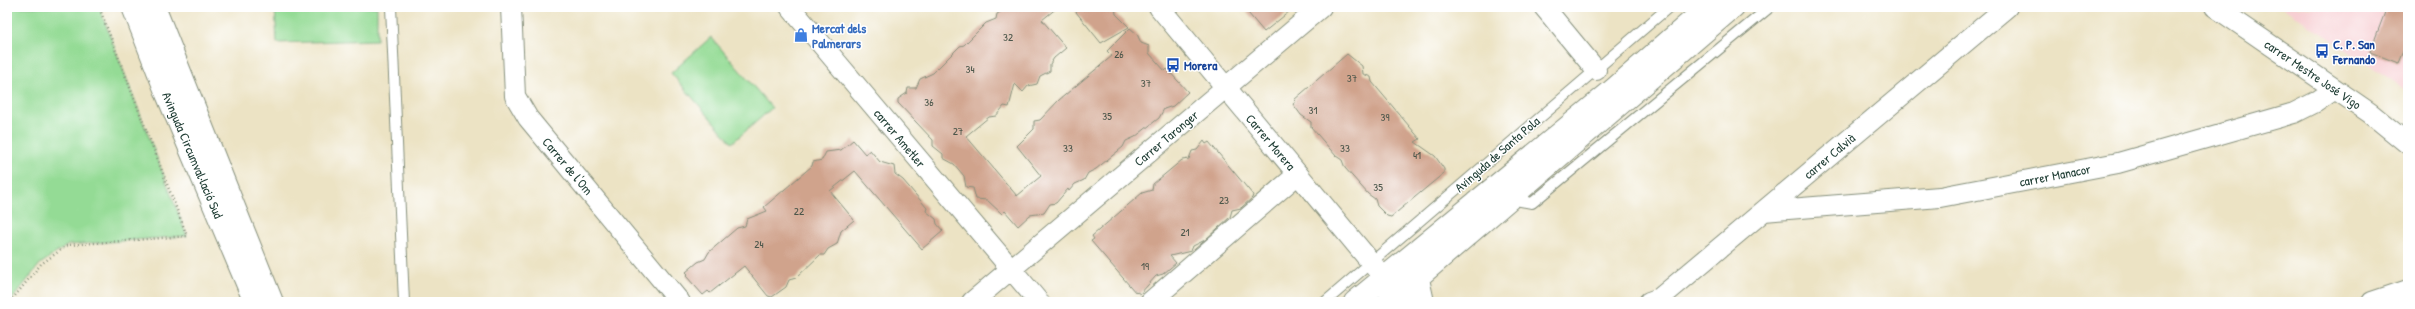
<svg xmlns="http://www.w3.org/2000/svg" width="2415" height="309" font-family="'Patrick Hand',sans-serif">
	<rect width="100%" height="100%" fill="#fff"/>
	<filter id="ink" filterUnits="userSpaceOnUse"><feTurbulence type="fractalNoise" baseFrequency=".025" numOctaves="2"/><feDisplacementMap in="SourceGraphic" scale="8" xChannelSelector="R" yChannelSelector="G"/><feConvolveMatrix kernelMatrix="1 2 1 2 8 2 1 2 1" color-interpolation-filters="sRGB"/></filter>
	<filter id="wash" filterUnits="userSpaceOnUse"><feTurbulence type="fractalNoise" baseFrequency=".012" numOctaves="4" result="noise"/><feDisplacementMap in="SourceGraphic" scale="16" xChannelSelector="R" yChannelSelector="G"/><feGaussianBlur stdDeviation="0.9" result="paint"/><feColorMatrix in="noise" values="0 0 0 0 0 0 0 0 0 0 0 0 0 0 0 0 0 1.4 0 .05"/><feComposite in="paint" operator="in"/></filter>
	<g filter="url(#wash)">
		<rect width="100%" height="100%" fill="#ece3c4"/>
		<!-- built -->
		<path fill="#f7cfd3" d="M 2282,7 L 2408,7 L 2408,91 Z"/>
		<!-- green -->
		<path fill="#94db95" stroke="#5a8c64" d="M 7,7 L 99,7 L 187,236 L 68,245 L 40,264 L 10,302 L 7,302 Z
			M 275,7 L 377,7 L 377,40 L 277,43 Z
			M 711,37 L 772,108 L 732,143 L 671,73 Z"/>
		<g id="blocks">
			<!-- building -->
			<path fill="#d0a38c" d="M 1009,7 L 1058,7 L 1042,20 L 1066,48 L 1054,58 L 1050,64 L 1050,71 L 1040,76 L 1037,84 L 1028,86 L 1023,92 L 1015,84 L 1009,107 L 1004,106 L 996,116 L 989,117 L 966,136 L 1017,196 L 1041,176 L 1017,146 L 1034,129 L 1034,121 L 1040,120 L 1059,100 L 1112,56 L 1107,51 L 1130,28 L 1137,34 L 1141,43 L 1149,46 L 1149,53 L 1165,71 L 1167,69 L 1188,92 L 1173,106 L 1164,109 L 1159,118 L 1135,137 L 1126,141 L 1123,147 L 1096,169 L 1088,173 L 1084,180 L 1075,184 L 1069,191 L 1068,189 L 1056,203 L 1050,204 L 1044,213 L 1030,215 L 1018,226 L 1005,211 L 1002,214 L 987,200 L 976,199 L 973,188 L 966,187 L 964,176 L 954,164 L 943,158 L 943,154 L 933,146 L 933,140 L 898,103 L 898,99 L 907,93 L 908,88 L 916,88 L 920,79 L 933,73 L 960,46 L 964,45 L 986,23 L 996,19 L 997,14 Z
				M 1072,7 L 1115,7 L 1116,14 L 1129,27 L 1101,43 Z
				M 1243,7 L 1295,7 L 1264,32 Z
				M 2387,7 L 2408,7 L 2408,39 L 2398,63 L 2370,52 Z
				M 1347,54 L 1362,66 L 1363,74 L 1371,77 L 1372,82 L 1420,139 L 1415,142 L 1435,156 L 1444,169 L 1444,173 L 1391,217 L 1387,216 L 1377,206 L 1375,199 L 1368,194 L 1345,168 L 1342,160 L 1336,156 L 1311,127 L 1311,122 L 1301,115 L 1293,104 L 1296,102 L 1294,100 Z
				M 853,140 L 865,154 L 870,150 L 880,162 L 894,166 L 895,174 L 903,180 L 927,208 L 926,211 L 936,219 L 937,224 L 943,231 L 922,249 L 855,171 L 830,191 L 854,220 L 841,231 L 837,244 L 828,249 L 824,255 L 820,255 L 796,278 L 789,280 L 786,287 L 772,297 L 768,296 L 744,266 L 710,293 L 708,291 L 703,295 L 686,276 L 688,274 L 686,272 L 698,262 L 705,259 L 709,252 L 737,228 L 745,226 L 747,219 L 767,211 L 764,207 L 812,166 L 813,162 L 822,160 L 826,152 L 841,150 Z
				M 1204,141 L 1206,144 L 1209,142 L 1253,195 L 1252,198 L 1241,208 L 1232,210 L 1230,217 L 1205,240 L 1193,246 L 1191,251 L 1170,256 L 1176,263 L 1163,274 L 1156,276 L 1140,294 L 1137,292 L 1136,293 L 1091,241 L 1094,239 L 1092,236 L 1142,193 L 1152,190 L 1153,184 L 1182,160 L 1189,159 L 1192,151 L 1197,150 Z"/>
		</g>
	</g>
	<g filter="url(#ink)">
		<use href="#blocks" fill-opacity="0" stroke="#86907c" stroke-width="1"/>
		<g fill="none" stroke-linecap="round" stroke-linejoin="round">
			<defs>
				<path id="service" d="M 391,7 L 404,302
					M 1510,199 L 1532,203 L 1770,7
					M 1325,302 L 1669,7"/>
				<path id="minor" d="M 511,7 L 515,96 L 528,118 L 680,302
					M 790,7 L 1039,302
					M 1159,7 L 1384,278
					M 1544,7 L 1596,70
					M 2215,7 L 2370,113 L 2408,144
					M 1764,211 L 1940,197 L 2118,163 L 2294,113 L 2316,102 L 2335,89
					M 972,302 L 1321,7
					M 1150,302 L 1298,174
					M 1649,302 L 1660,298 L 2007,7
					M 2372,302 L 2408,290"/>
				<path id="secondary" d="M 1406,273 L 1418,279 L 1423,302
					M 1355,302 L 1613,90 L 1708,7
					M 1389,302 L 1733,7"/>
				<path id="primary" d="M 133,7 L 167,94 L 255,302
					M 154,7 L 272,302"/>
			</defs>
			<!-- service casing -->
			<use href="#service" stroke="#86907c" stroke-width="12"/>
			<!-- minor casing -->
			<use href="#minor" stroke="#86907c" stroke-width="22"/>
			<!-- secondary casing -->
			<use href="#secondary" stroke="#86907c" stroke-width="24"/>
			<!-- primary casing -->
			<use href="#primary" stroke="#86907c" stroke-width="24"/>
			<!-- path -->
			<path stroke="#86907c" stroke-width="2.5" stroke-dasharray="1 3" stroke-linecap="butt" d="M 10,302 L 41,264 L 68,245 L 187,236 L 99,7"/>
			<!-- service -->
			<use href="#service" stroke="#fff" stroke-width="10"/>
			<!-- minor -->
			<use href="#minor" stroke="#fff" stroke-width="20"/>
			<!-- secondary -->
			<use href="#secondary" stroke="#fff" stroke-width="22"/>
			<!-- primary -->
			<use href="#primary" stroke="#fff" stroke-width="22"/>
		</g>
	</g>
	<!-- icons -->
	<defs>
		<symbol id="shop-bare" viewBox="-9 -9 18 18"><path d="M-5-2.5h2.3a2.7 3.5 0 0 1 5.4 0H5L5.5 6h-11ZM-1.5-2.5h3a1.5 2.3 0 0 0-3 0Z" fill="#3f7fe0" stroke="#fff" stroke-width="2.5" paint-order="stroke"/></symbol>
		<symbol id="bus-bare" viewBox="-9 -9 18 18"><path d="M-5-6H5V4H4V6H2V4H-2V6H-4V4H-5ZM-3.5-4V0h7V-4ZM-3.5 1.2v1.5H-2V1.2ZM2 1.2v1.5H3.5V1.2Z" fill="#1a4fb4" stroke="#fff" stroke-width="2.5" paint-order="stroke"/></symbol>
	</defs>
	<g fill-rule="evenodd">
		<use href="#shop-bare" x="791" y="25" width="20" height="20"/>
		<use href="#bus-bare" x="2312" y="41" width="20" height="20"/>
		<use href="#bus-bare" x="1163" y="55" width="20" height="20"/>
	</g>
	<g text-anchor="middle" stroke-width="3" stroke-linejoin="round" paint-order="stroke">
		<!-- number labels -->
		<g font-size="11" fill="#4b564a">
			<text x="1008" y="41">32</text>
			<text x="1119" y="58">26</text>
			<text x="970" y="73">34</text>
			<text x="1352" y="82">37</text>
			<text x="1146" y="87">37</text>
			<text x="929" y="106">36</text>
			<text x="1313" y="114">31</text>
			<text x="1107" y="120">35</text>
			<text x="1385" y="121">39</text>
			<text x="958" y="135">27</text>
			<text x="1068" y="152">33</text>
			<text x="1345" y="152">33</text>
			<text x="1417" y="159">41</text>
			<text x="1378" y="191">35</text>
			<text x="1224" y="204">23</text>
			<text x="799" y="215">22</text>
			<text x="1185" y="236">21</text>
			<text x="759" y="248">24</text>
			<text x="1145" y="270">19</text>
		</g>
		<!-- shop labels -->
		<g font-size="13" font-weight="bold" fill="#366cbe" stroke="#fff" text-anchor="start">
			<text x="812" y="33">Mercat dels<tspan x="812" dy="15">Palmerars</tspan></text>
		</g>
		<!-- transit labels -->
		<g font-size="13" font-weight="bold" fill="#164399" stroke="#fff" text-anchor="start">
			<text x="2333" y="49">C. P. San<tspan x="2333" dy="15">Fernando</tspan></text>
			<text x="1184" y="70">Morera</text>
		</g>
		<!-- street labels -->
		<g font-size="13" fill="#1f3d34" stroke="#fff">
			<text transform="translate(2313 74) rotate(34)" y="5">carrer Mestre José Vigo</text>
			<text transform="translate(900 138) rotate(50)" y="5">carrer Ametler</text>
			<text transform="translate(1166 138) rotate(-40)" y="5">Carrer Taronger</text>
			<text transform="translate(1271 142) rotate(50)" y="5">Carrer Morera</text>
			<text transform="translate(1497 154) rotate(-41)" y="5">Avinguda de Santa Pola</text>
			<text transform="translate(193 155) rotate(67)" y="5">Avinguda Circumval·lació Sud</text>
			<text transform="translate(1829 156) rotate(-40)" y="5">carrer Calvià</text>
			<text transform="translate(568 166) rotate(50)" y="5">Carrer de l'Om</text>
			<text transform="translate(2055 175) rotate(-11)" y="5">carrer Manacor</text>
		</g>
	</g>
	<!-- margin -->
	<rect width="2415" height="309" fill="none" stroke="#fff" stroke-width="24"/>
</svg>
